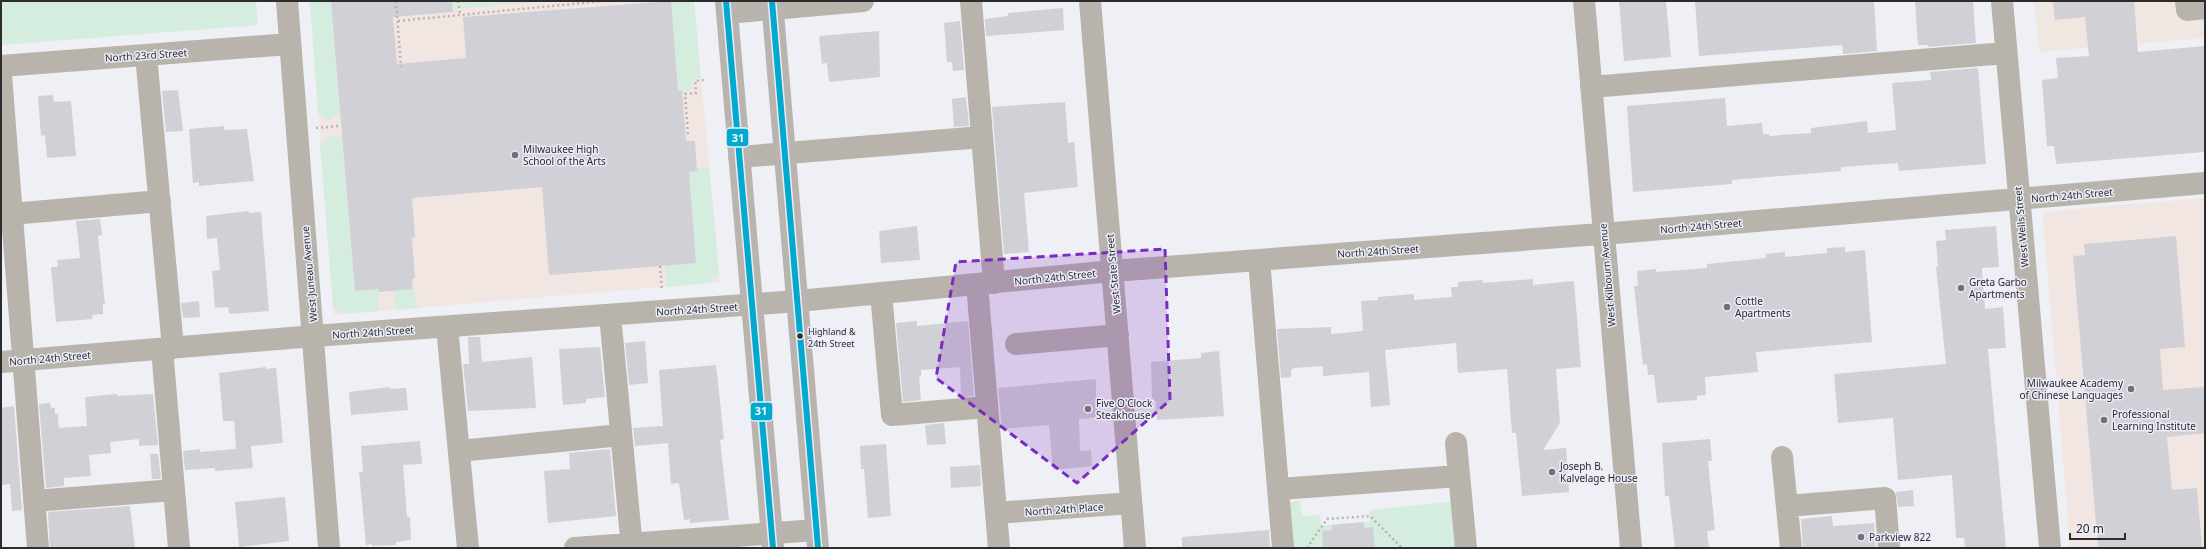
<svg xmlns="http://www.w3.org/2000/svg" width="2206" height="549" font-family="'Noto Sans',sans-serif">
	<rect width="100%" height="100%" fill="#efeff6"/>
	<!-- commercial -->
	<path fill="#f1e7e1" d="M 2034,1 L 2205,1 L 2205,38 L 2039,52 Z"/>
	<!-- education -->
	<path fill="#f2e6e2" d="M 310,1 L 694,1 L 720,282 L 334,315 Z
		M 2205,198 L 2205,548 L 2070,548 L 2043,218 L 2046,212 L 2052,211 Z"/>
	<!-- green -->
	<path fill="#d5edde" d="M 1,1 L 256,1 L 258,25 L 1,45 Z
		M 310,1 L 331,1 L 340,115 L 333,116 L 333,120 L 327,120 L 318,113 Z
		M 430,1 L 549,1 L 430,11 Z
		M 671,1 L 694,1 L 701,78 L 691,79 L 692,90 L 678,91 Z
		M 329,135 L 335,135 L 335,138 L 342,138 L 355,291 L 379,289 L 379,311 L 343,314 L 333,307 L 320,144 Z
		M 709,167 L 719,274 L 710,283 L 666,287 L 665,265 L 696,263 L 688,168 L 697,171 L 697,168 Z
		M 413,289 L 418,308 L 397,310 L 393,291 Z
		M 1300,501 L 1302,516 L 1320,515 L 1321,525 L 1370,522 L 1370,510 L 1456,501 L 1460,548 L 1292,548 L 1289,516 L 1291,502 Z"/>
	<!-- building -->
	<path fill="#d0d0d6" d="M 331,1 L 452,1 L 453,12 L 393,17 L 397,64 L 466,58 L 463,17 L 671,1 L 678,91 L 682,90 L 686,141 L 695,141 L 697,171 L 689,172 L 696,263 L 549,275 L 542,187 L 412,198 L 415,237 L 412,238 L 415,278 L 412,279 L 413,289 L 379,292 L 379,289 L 355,291 Z
		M 1619,1 L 1666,1 L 1671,57 L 1624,61 Z
		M 1695,1 L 1874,1 L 1877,51 L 1843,54 L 1842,45 L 1699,56 Z
		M 1915,1 L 1973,1 L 1976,43 L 1928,47 L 1928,45 L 1918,45 Z
		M 2053,1 L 2134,1 L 2138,52 L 2205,46 L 2205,152 L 2056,164 L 2054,146 L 2047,146 L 2042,80 L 2058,78 L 2056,58 L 2089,56 L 2085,17 L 2055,20 Z
		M 1063,8 L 1064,30 L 986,36 L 985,19 L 1008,16 L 1008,13 Z
		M 960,21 L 964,70 L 953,71 L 952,62 L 947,62 L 944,23 Z
		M 879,31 L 880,77 L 829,82 L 827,63 L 822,64 L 819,36 Z
		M 1978,68 L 1986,164 L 1899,171 L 1898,163 L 1841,167 L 1841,171 L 1732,180 L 1732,184 L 1633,192 L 1627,106 L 1725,98 L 1727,126 L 1762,123 L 1763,134 L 1769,134 L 1769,136 L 1811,133 L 1811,128 L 1867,121 L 1868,133 L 1896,130 L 1892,83 L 1931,80 L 1930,72 Z
		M 178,90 L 183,131 L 166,132 L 162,91 Z
		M 53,95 L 54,102 L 71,101 L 76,156 L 47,158 L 45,135 L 41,136 L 38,96 Z
		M 966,97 L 969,126 L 954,127 L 952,99 Z
		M 1065,102 L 1068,143 L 1074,142 L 1078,187 L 1024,193 L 1029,252 L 1004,254 L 992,107 Z
		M 224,126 L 224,130 L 247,129 L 254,181 L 199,186 L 199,182 L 193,183 L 189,129 Z
		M 249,211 L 249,213 L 261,212 L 269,311 L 229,314 L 228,307 L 215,308 L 212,271 L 220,270 L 217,238 L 207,239 L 206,216 Z
		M 100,219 L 102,235 L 98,236 L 105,304 L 103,304 L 103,314 L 92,315 L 93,319 L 56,322 L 51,267 L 58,267 L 57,260 L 80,258 L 76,221 Z
		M 917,226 L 920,260 L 881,263 L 879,231 Z
		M 1996,226 L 1999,267 L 1982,268 L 1985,309 L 2003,307 L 2006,348 L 1988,349 L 2006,548 L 1965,548 L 1964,538 L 1956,538 L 1952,475 L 1898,480 L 1893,418 L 1838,423 L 1834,374 L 1946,364 L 1936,267 L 1938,267 L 1936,241 L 1946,240 L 1945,230 Z
		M 2176,236 L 2185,347 L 2160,349 L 2163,390 L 2205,387 L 2205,433 L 2167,437 L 2172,490 L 2197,488 L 2202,548 L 2098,547 L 2073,256 L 2085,255 L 2084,244 Z
		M 1845,247 L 1845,252 L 1865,250 L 1872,342 L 1756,352 L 1758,372 L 1705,377 L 1706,395 L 1697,396 L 1697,400 L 1657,403 L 1654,375 L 1648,375 L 1647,364 L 1643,365 L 1634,286 L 1638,286 L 1637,271 L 1656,269 L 1656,272 L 1707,268 L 1707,264 L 1766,258 L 1766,254 L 1785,252 L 1785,257 L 1827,253 L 1827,248 Z
		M 1533,279 L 1533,285 L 1574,281 L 1581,367 L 1556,369 L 1560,423 L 1543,450 L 1566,448 L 1569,492 L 1522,496 L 1516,433 L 1512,433 L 1507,369 L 1458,373 L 1456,343 L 1385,350 L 1390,405 L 1371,407 L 1369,372 L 1323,376 L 1323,366 L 1294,368 L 1291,370 L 1291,377 L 1281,378 L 1277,329 L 1331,327 L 1331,334 L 1363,331 L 1361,301 L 1378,300 L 1378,297 L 1414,294 L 1414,300 L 1452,297 L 1451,287 L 1458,287 L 1458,282 L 1482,280 L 1483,283 Z
		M 199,301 L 200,317 L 183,318 L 181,303 Z
		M 917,321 L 917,326 L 968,321 L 974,396 L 961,397 L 960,367 L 921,370 L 921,376 L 919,377 L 921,400 L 903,402 L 896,323 Z
		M 468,337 L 480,337 L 482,362 L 532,357 L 536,408 L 468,411 L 463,364 L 469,364 Z
		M 645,341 L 648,383 L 629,385 L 625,343 Z
		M 600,347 L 605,397 L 586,399 L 586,403 L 563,405 L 559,349 Z
		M 1219,351 L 1224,416 L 1157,420 L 1156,402 L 1152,398 L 1151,362 L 1201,358 L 1201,353 Z
		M 716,365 L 724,439 L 720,440 L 729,520 L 690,523 L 690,519 L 684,520 L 679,483 L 671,484 L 668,443 L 635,446 L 633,428 L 663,426 L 659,370 Z
		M 266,367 L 266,369 L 276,368 L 283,443 L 251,446 L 253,468 L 215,471 L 215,468 L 185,470 L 183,451 L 200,449 L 200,452 L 236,449 L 234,421 L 223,421 L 219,373 Z
		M 1096,379 L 1096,405 L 1099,417 L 1079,419 L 1080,451 L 1091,450 L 1092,466 L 1053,470 L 1049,425 L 1002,429 L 998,388 Z
		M 390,387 L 390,389 L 406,388 L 408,410 L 351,415 L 349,392 Z
		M 117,394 L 117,396 L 153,394 L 158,445 L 139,446 L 139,439 L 110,442 L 111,453 L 89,455 L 91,476 L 64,478 L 64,486 L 46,488 L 39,404 L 50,403 L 51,408 L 55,408 L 55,414 L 58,414 L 59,428 L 87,426 L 85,397 Z
		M 14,406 L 22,510 L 12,511 L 10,484 L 1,485 L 1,408 Z
		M 944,423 L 946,444 L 927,445 L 925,425 Z
		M 1710,439 L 1712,461 L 1708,461 L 1715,530 L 1707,531 L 1709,548 L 1675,548 L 1669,496 L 1665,496 L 1662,443 Z
		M 420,441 L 422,464 L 403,465 L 407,517 L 410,517 L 411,540 L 396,542 L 396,545 L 372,546 L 372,544 L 366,545 L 359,472 L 363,472 L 361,446 Z
		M 886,444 L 891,516 L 868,518 L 864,469 L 861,469 L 860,446 Z
		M 610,449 L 616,516 L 548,523 L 544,471 L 570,469 L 569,453 Z
		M 150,454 L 158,454 L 161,479 L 152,479 Z
		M 980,465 L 981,486 L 951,488 L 950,467 Z
		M 1913,490 L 1914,506 L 1898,507 L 1896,492 Z
		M 285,497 L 289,541 L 239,547 L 235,502 Z
		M 130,506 L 135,548 L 50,548 L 48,512 Z
		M 1832,516 L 1833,526 L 1874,523 L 1876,548 L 1803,548 L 1801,519 Z
		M 1364,522 L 1364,528 L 1373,527 L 1375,548 L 1323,548 L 1322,531 L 1332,530 L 1332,525 Z
		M 1269,530 L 1270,548 L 1182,548 L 1182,537 Z"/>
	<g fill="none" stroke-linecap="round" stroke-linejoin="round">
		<!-- path -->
		<path stroke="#b8b4b2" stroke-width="2.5" stroke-dasharray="2 3" stroke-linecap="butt" d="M 396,1 L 401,67
			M 458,1 L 460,14
			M 398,21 L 603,1
			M 316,128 L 339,126
			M 688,134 L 685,94 L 696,93 L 695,81 L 705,80
			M 660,266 L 662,291
			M 1307,548 L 1327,519 L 1370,516 L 1402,548"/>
		<!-- minor -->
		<path stroke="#b8b3ab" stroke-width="22" d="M 287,1 L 329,548
			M 971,1 L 994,283
			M 1090,1 L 1135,548
			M 1584,1 L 1631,548
			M 2002,1 L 2050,548
			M 2186,1 L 2187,10 L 2205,8
			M 727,13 L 863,1
			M 146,55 L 173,348
			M 1,66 L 290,44
			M 1,75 L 38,548
			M 1591,87 L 2006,53
			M 739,157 L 982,137
			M 11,214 L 160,201
			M 1259,260 L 1283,548
			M 977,284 L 999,548
			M 881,293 L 892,415 L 987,407
			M 610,315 L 632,548
			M 447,327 L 468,548
			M 1016,344 L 1118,335
			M 162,349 L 179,548
			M 1,362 L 314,336 L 798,301 L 1113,271 L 1627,232 L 2205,183
			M 1456,443 L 1466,548
			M 459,451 L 621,435
			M 1782,457 L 1791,548
			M 1279,489 L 1459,476
			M 34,501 L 174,490
			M 1787,506 L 1885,498 L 1889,548
			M 996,513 L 1131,503
			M 575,548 L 816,530"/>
		<!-- major -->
		<path stroke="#b9b4af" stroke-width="22" d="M 726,1 L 773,548
			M 772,1 L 818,548"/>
		<defs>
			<path id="bus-1" d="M 726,1 L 773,548
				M 772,1 L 818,548"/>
		</defs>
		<!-- bus-1 casing -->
		<use href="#bus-1" stroke="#ececf9" stroke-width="9"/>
		<!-- bus-1 -->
		<use href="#bus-1" stroke="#00a9ce" stroke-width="6"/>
	</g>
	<!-- marked area -->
	<path fill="#7b2cbf" fill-opacity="0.2" stroke="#7b2cbf" stroke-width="3" stroke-dasharray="8 5" stroke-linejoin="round" d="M 1165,249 L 1170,400 L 1077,483 L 936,378 L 956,262 Z"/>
	<!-- markers -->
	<g fill="#707075" stroke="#ececf9" stroke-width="1.5">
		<circle cx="515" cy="155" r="4"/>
		<circle cx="1961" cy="288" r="4"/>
		<circle cx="1727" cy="307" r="4"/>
		<circle cx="2131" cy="389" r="4"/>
		<circle cx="1088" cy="409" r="4"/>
		<circle cx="2104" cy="420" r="4"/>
		<circle cx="1552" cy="472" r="4"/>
		<circle cx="1861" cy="537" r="4"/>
	</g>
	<circle fill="#2b2b30" stroke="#ececf9" stroke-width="1.5" cx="800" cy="336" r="3.5"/>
	<g text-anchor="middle" stroke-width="3" stroke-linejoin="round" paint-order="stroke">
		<!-- bus labels -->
		<g font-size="9" fill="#2b2b30" stroke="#ececf9" text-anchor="start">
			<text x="808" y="335">Highland &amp;<tspan x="808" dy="12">24th Street</tspan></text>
		</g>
		<!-- street labels -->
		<g font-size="10" fill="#2b2b30" stroke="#ececf9">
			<text transform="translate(146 55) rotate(-4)" y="4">North 23rd Street</text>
			<text transform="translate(2072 195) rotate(-5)" y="4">North 24th Street</text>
			<text transform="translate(1701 226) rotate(-5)" y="4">North 24th Street</text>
			<text transform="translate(2021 227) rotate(-95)" y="4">West Wells Street</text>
			<text transform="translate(1378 251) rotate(-4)" y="4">North 24th Street</text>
			<text transform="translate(309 274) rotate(-95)" y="4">West Juneau Avenue</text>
			<text transform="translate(1113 274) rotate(-95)" y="4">West State Street</text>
			<text transform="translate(1607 275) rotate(-95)" y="4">West Kilbourn Avenue</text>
			<text transform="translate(1055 277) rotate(-6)" y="4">North 24th Street</text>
			<text transform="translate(697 309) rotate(-4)" y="4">North 24th Street</text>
			<text transform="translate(373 332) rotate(-4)" y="4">North 24th Street</text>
			<text transform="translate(50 358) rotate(-5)" y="4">North 24th Street</text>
			<text transform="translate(1064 509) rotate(-4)" y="4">North 24th Place</text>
		</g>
		<!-- poi labels -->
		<g font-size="10" fill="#2b2b30" stroke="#ececf9" text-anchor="start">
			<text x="523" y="153">Milwaukee High<tspan x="523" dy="12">School of the Arts</tspan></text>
			<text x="1969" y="286">Greta Garbo<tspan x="1969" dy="12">Apartments</tspan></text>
			<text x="1735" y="305">Cottle<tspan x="1735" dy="12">Apartments</tspan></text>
			<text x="2123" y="387" text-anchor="end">Milwaukee Academy<tspan x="2123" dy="12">of Chinese Languages</tspan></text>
			<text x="1096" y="407">Five O'Clock<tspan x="1096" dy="12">Steakhouse</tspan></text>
			<text x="2112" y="418">Professional<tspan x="2112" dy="12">Learning Institute</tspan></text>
			<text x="1560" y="470">Joseph B.<tspan x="1560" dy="12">Kalvelage House</tspan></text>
			<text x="1869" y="541">Parkview 822</text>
		</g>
	</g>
	<g stroke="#ececf9" stroke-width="1.5">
		<rect x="726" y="128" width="23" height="19" rx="4" fill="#00a9ce"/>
		<rect x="750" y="402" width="23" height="19" rx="4" fill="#00a9ce"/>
	</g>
	<g font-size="11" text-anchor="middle" font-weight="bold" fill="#fff">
		<text x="738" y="142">31</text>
		<text x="761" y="415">31</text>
	</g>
	<!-- border -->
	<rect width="2206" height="549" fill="none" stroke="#2b2b30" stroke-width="4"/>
	<!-- scale -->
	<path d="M2070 533v6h55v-6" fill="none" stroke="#2b2b30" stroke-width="2"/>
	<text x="2076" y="533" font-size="12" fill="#2b2b30" stroke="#ececf9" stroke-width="3" paint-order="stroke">20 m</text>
</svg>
